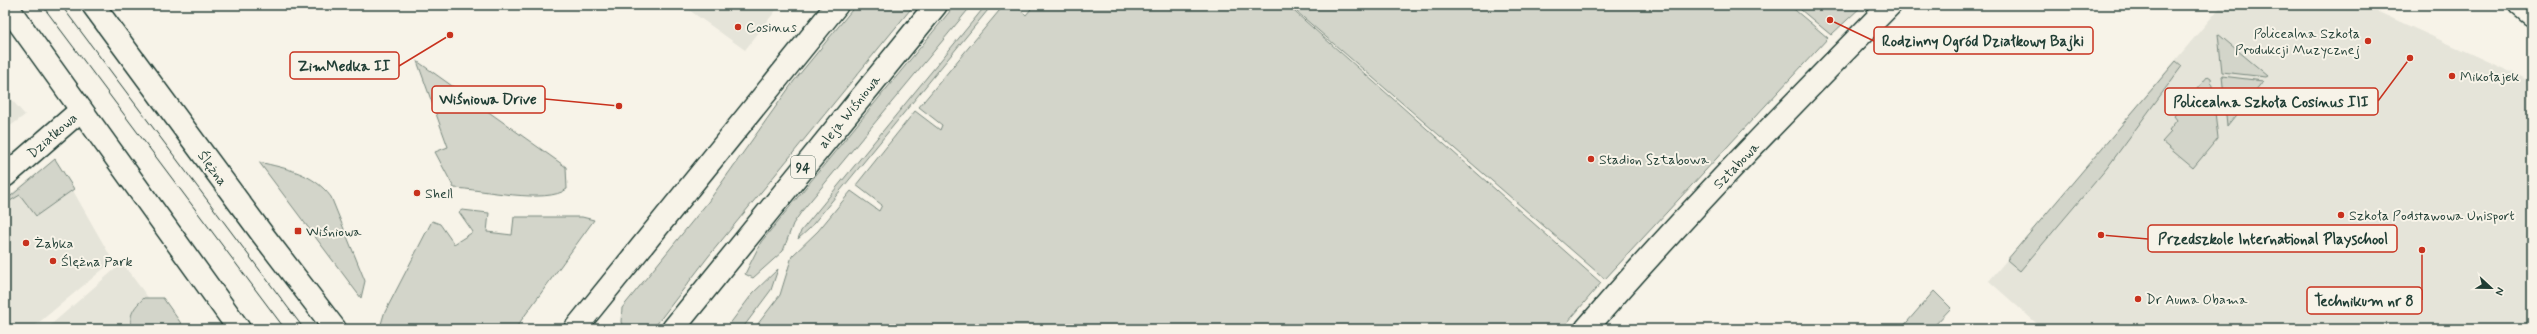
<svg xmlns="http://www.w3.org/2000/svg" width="2537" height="334" font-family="Mynerve,sans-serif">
	<rect width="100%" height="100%" fill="#f7f3e8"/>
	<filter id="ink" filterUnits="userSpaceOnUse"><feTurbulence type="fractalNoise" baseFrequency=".025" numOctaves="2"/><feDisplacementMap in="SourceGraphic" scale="8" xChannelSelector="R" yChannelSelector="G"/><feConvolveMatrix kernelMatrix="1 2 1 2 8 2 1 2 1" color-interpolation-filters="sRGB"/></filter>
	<g filter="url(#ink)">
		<!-- built -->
		<path fill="#e5e4d9" d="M 682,5 L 780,5 L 745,50 Z
			M 2222,5 L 2363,5 L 2524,78 L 2532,86 L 2532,329 L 2043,329 L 1989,281 Z
			M 5,92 L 25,115 L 5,130 Z
			M 55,159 L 113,261 L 31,329 L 5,329 L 5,199 Z
			M 122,263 L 172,329 L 46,329 Z"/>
		<!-- green -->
		<path fill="#d3d5ca" stroke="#79897f" d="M 856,5 L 914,5 L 708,257 L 653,329 L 624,329 L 621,322 L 622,308 L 708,202 L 794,81 Z
			M 955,5 L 972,5 L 802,211 L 793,224 L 783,251 L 753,278 L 745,274 L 761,242 Z
			M 986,5 L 992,5 L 809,229 L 798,239 L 801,231 Z
			M 1004,5 L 1015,5 L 1026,15 L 1031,9 L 1025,5 L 1287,5 L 1601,283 L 1562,329 L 754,329 L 780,295 L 792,256 L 818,231 L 851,191 L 879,211 L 882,205 L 856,185 L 915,111 L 940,130 L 942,125 L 919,107 Z
			M 1289,5 L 1789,5 L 1828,38 L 1605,279 Z
			M 1795,5 L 1863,5 L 1831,35 Z
			M 2218,34 L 2268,76 L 2266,77 L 2222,72 Z
			M 417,61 L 566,167 L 567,189 C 547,205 480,189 454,188 L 435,152 L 448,147 Z
			M 2176,61 L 2182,66 L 2107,168 L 2020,271 L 2007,260 Z
			M 2208,76 L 2211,78 L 2218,138 L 2193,168 L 2162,142 L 2171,132 L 2169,130 L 2177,120 L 2174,116 Z
			M 2222,76 L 2263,81 L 2227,126 Z
			M 55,159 L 74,189 L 36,216 L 20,195 L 5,204 L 5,201 Z
			M 259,162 C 288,169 313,173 331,197 L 365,281 L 361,298 Z
			M 462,210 L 489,213 L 487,232 L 512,235 L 514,217 L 582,217 L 594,220 L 515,329 L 385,329 L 381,324 L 384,314 L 432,221 L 440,224 L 454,244 L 473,232 L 459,212 Z
			M 778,269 L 771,290 L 742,329 L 726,329 L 753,293 Z
			M 1934,291 L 1951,308 L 1933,327 L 1936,329 L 1901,329 Z
			M 144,298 L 163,298 L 185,329 L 132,329 C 128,315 134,307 144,298 Z"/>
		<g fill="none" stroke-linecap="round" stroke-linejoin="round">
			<defs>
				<path id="minor" d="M 2520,5 L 2532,15
					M 5,176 L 81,110
					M 1586,329 C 1683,216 1786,111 1890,5"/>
				<path id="secondary" d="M 6,5 L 239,329
					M 93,5 L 263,235 L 335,329"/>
				<path id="primary" d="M 575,329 L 837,5
					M 673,329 L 936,5"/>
			</defs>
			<!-- minor casing -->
			<use href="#minor" stroke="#1f3d34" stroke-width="25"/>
			<!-- secondary casing -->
			<use href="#secondary" stroke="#1f3d34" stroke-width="25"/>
			<!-- primary casing -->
			<use href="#primary" stroke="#1f3d34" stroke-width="25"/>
			<!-- minor -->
			<use href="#minor" stroke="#f7f3e8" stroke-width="22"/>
			<!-- secondary -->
			<use href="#secondary" stroke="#f7f3e8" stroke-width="22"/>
			<!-- primary -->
			<use href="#primary" stroke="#f7f3e8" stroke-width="22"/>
			<!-- tram -->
			<path stroke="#1f3d34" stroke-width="1" d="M 42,5 L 285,329
				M 61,5 L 304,329"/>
		</g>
	</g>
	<!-- markers -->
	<g fill="#c8321e" stroke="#f7f3e8" stroke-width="1.5">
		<circle cx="738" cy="27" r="4"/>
		<circle cx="2368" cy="41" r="4"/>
		<circle cx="2452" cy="76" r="4"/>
		<circle cx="1591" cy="159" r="4"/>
		<circle cx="417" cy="193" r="4"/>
		<circle cx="2341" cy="215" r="4"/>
		<rect x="294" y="227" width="8" height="8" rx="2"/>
		<circle cx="26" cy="243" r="4"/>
		<circle cx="53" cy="261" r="4"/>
		<circle cx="2138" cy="299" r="4"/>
	</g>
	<g text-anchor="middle" stroke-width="4" stroke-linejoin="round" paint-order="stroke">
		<!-- shield labels -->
		<rect fill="#f7f3e8" stroke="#60746a" stroke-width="1" x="791" y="156" width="24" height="22" rx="3"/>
		<g font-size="13" font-weight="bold" fill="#1f3d34">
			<text x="803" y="172">94</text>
		</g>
		<!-- poi labels -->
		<g font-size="14" fill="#1f3d34" stroke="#f7f3e8" text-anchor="start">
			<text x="746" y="32">Cosinus</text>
			<text x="2360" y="38" text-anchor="end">Policealna Szkoła<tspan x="2360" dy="16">Produkcji Muzycznej</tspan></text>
			<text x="2460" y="81">Mikołajek</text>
			<text x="1599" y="164">Stadion Sztabowa</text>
			<text x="425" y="198">Shell</text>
			<text x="2349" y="220">Szkoła Podstawowa Unisport</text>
			<text x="306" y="236">Wiśniowa</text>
			<text x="34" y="248">Żabka</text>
			<text x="61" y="266">Ślężna Park</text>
			<text x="2146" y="304">Dr Auma Obama</text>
		</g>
		<!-- street labels -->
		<g font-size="14" fill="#1f3d34" stroke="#f7f3e8">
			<text transform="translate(849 111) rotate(-51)" y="5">aleja Wiśniowa</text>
			<text transform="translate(52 135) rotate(-41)" y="5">Działkowa</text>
			<text transform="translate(1736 165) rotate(-46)" y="5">Sztabowa</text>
			<text transform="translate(213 168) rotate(54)" y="5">Ślężna</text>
		</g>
	</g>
	<!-- callouts -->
	<path fill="none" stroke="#c8321e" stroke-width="1.5" d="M1830 20L1874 41M450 35L399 66M619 106L545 99M2410 58L2378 101M2101 235L2148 239M2422 250L2422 300"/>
	<g fill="#c8321e" stroke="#f7f3e8" stroke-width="1.5">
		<circle cx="1830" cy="20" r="4"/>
		<circle cx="450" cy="35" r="4"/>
		<circle cx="619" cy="106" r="4"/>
		<circle cx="2410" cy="58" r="4"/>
		<circle cx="2101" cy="235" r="4"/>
		<circle cx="2422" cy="250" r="4"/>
	</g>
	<g fill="#f7f3e8" stroke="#c8321e" stroke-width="1.5">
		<rect x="1874" y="27" width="219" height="27" rx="4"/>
		<rect x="290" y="52" width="109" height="27" rx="4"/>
		<rect x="432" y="86" width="113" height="27" rx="4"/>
		<rect x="2165" y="88" width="213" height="27" rx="4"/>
		<rect x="2148" y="225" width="249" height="27" rx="4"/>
		<rect x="2307" y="287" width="115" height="27" rx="4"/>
	</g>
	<g font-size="15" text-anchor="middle" font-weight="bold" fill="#1f3d34">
		<text x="1983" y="46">Rodzinny Ogród Działkowy Bajki</text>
		<text x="344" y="71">ZimMedka II</text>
		<text x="488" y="104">Wiśniowa Drive</text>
		<text x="2271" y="107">Policealna Szkoła Cosinus III</text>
		<text x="2273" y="244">Przedszkole International Playschool</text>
		<text x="2364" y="306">Technikum nr 8</text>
	</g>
	<!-- margin -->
	<rect width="2537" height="334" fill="none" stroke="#f7f3e8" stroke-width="20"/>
	<rect x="10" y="10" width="2517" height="314" fill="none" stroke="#1f3d34" stroke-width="1.5" filter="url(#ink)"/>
	<!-- north arrow -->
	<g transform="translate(2491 288) rotate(112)" stroke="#f7f3e8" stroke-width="3" paint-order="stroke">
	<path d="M0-3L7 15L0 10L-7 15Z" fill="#1f3d34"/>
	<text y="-6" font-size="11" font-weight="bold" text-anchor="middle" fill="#1f3d34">N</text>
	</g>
</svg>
